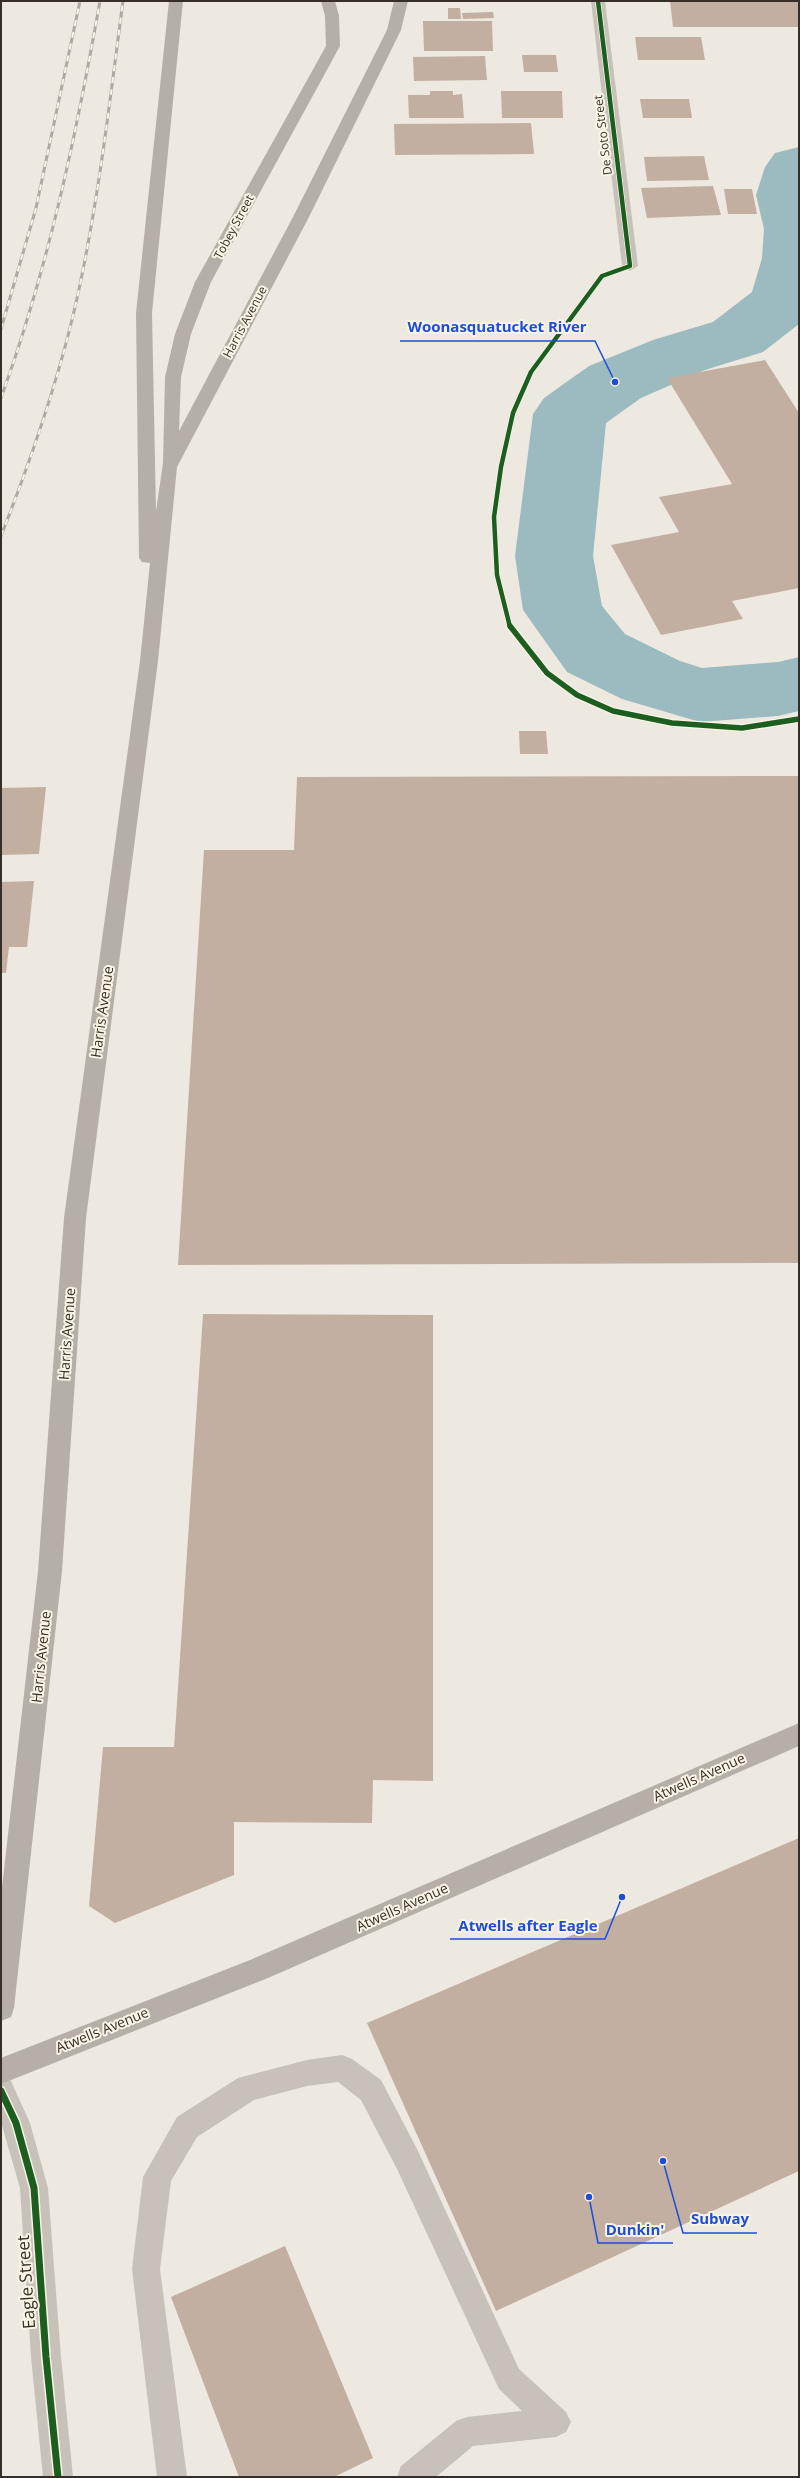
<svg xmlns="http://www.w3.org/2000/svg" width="800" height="2478" font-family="'Open Sans',sans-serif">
	<rect width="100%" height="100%" fill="#ede9e0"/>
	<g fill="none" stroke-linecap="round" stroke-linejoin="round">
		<!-- river -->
		<path fill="#9bbbc0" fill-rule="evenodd" d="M 799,147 L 799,324 L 763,352 L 705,370 L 641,398 L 606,423 L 593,556 L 602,606 L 625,634 L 680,661 L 702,668 L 778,662 L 799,657 L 799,711 L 778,716 L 700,722 L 622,699 L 567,672 L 523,610 L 515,556 L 533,414 L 544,398 L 589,366 L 653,340 L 713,322 L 752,292 L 762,258 L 764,229 L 756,195 L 765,167 L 775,153 Z"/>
	</g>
	<!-- building -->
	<path fill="#c2afa1" d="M 670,1 L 799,1 L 799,27 L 673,27 Z
		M 448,8 L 460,8 L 461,19 L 448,19 Z
		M 493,12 L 494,18 L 463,19 L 462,13 Z
		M 423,21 L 492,21 L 493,51 L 424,51 Z
		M 635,37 L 701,37 L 705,60 L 638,60 Z
		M 522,55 L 556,55 L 558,72 L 524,72 Z
		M 485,56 L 487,80 L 414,81 L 413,57 Z
		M 430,91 L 453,91 L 453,95 L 462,94 L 464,118 L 409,118 L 408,95 L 430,95 Z
		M 501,91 L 562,91 L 563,118 L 502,118 Z
		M 640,99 L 689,99 L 692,118 L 643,118 Z
		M 531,123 L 534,154 L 395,155 L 394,124 Z
		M 704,156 L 709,180 L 647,181 L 644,157 Z
		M 713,186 L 721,215 L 647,218 L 641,188 Z
		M 724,189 L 752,189 L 757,214 L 728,214 Z
		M 765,360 L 799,413 L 799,588 L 732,601 L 743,619 L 661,635 L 611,545 L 679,532 L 659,497 L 732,484 L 667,378 Z
		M 519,731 L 546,731 L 548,754 L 520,754 Z
		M 799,776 L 799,1263 L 178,1265 L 204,850 L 294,850 L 297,777 Z
		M 46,787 L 39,854 L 1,855 L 1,788 Z
		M 34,881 L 27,947 L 9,947 L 6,973 L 1,973 L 1,882 Z
		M 203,1314 L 433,1315 L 433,1781 L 373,1780 L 372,1823 L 234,1822 L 234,1875 L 115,1923 L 89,1906 L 103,1747 L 174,1747 Z
		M 799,1838 L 799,2171 L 496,2311 L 367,2023 Z
		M 285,2246 L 373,2458 L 334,2477 L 239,2477 L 171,2297 Z"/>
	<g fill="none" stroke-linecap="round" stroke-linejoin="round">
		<!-- minor -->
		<path fill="#c7c1b9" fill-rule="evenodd" d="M 591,1 L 605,1 L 638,266 L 630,271 L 622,266 Z
			M 342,2055 L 352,2059 L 381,2080 L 417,2149 L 519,2369 L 566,2412 L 571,2422 L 566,2432 L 556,2437 L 473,2446 L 436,2477 L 397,2477 L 401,2466 L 456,2421 L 467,2417 L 522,2411 L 499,2389 L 397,2169 L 361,2100 L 338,2082 L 307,2086 L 254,2100 L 197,2137 L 171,2181 L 160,2269 L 187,2477 L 157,2477 L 132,2269 L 143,2177 L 177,2117 L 238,2078 L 307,2060 Z
			M 1,2077 L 11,2081 L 30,2123 L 48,2188 L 61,2357 L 73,2477 L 43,2477 L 31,2357 L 20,2188 L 1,2122 Z"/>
		<!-- major -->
		<path fill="#b5afa8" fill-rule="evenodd" d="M 169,1 L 183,1 L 152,313 L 156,511 L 163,463 L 165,377 L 175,334 L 195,282 L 326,46 L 325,16 L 321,1 L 335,1 L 339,16 L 340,46 L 211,282 L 191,334 L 181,377 L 179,431 L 293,217 L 387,30 L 394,1 L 408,1 L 401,30 L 309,217 L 177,467 L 158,661 L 86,1218 L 62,1571 L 14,2008 L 11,2017 L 1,2021 L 1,1896 L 38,1571 L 64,1218 L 140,661 L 150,563 L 142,562 L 139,558 L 136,313 Z
			M 799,1723 L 799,1746 L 268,1978 L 1,2084 L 1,2058 L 250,1960 Z"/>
		<defs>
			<path id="rail" d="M 1,329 L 36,208 L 80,1
				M 1,398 C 48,269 76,136 100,1
				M 1,536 C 32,457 60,377 78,294 C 99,197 110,99 123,1"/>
		</defs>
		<!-- rail casing -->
		<use href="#rail" stroke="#aea9a3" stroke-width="3"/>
		<!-- rail -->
		<use href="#rail" stroke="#faf4e7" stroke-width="2" stroke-dasharray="6" stroke-linecap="butt"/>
		<defs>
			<path id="cycleway-far2" d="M 510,627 L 497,575 L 494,517 L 501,467 L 513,413 L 531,372 L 602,276 L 630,266 L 598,1"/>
			<path id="cycleway-far1" d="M 510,626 L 547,673 L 577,695 L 613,711 L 672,723 L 742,728 L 799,719"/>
			<path id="cycleway" d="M 1,2091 L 16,2123 L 34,2188 L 46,2357 L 58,2477"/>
		</defs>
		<!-- cycleway-far2 casing -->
		<use href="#cycleway-far2" stroke="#faf4e7" stroke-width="6"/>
		<!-- cycleway-far1 casing -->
		<use href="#cycleway-far1" stroke="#faf4e7" stroke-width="8"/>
		<!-- cycleway casing -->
		<use href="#cycleway" stroke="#faf4e7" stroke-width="10"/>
		<!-- cycleway-far2 -->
		<use href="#cycleway-far2" stroke="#1b5e20" stroke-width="4.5"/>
		<!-- cycleway-far1 -->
		<use href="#cycleway-far1" stroke="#1b5e20" stroke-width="5.5"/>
		<!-- cycleway -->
		<use href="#cycleway" stroke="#1b5e20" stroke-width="7"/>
	</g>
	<g text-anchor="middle" stroke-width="4" stroke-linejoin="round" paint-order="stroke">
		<!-- far-street labels -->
		<g font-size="12" fill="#372f27" stroke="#faf4e7">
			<text transform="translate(603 135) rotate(-97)" y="4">De Soto Street</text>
			<text transform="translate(234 227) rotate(-62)" y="4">Tobey Street</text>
			<text transform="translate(245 322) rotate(-62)" y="4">Harris Avenue</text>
		</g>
		<!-- street labels -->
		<g font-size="14" fill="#372f27" stroke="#faf4e7">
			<text transform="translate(102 1012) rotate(-82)" y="5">Harris Avenue</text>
			<text transform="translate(67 1334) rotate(-86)" y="5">Harris Avenue</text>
			<text transform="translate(41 1657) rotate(-84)" y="5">Harris Avenue</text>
			<text transform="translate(699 1777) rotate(-24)" y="5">Atwells Avenue</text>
			<text transform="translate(402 1907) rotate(-24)" y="5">Atwells Avenue</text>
			<text transform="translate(102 2030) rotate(-22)" y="5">Atwells Avenue</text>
		</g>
		<!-- near-street labels -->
		<g font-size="17" fill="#372f27" stroke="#faf4e7">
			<text transform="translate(26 2282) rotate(-94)" y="6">Eagle Street</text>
		</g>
	</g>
	<!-- callouts -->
	<path fill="none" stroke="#1d4ed8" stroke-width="1.5" d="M615 382L595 341H400M622 1897L605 1939H450M663 2161L683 2233H757M589 2197L598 2243H673"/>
	<g fill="#1d4ed8" stroke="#faf4e7" stroke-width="1.5">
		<circle cx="615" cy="382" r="4"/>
		<circle cx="622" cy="1897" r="4"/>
		<circle cx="663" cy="2161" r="4"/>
		<circle cx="589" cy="2197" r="4"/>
	</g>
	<g font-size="15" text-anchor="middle" font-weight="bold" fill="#1d4ed8" stroke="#faf4e7" stroke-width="4" stroke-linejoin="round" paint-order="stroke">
		<text x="497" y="332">Woonasquatucket River</text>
		<text x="528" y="1931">Atwells after Eagle</text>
		<text x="720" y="2224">Subway</text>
		<text x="635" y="2235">Dunkin'</text>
	</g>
	<!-- border -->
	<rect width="800" height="2478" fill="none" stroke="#372f27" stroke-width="4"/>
</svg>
